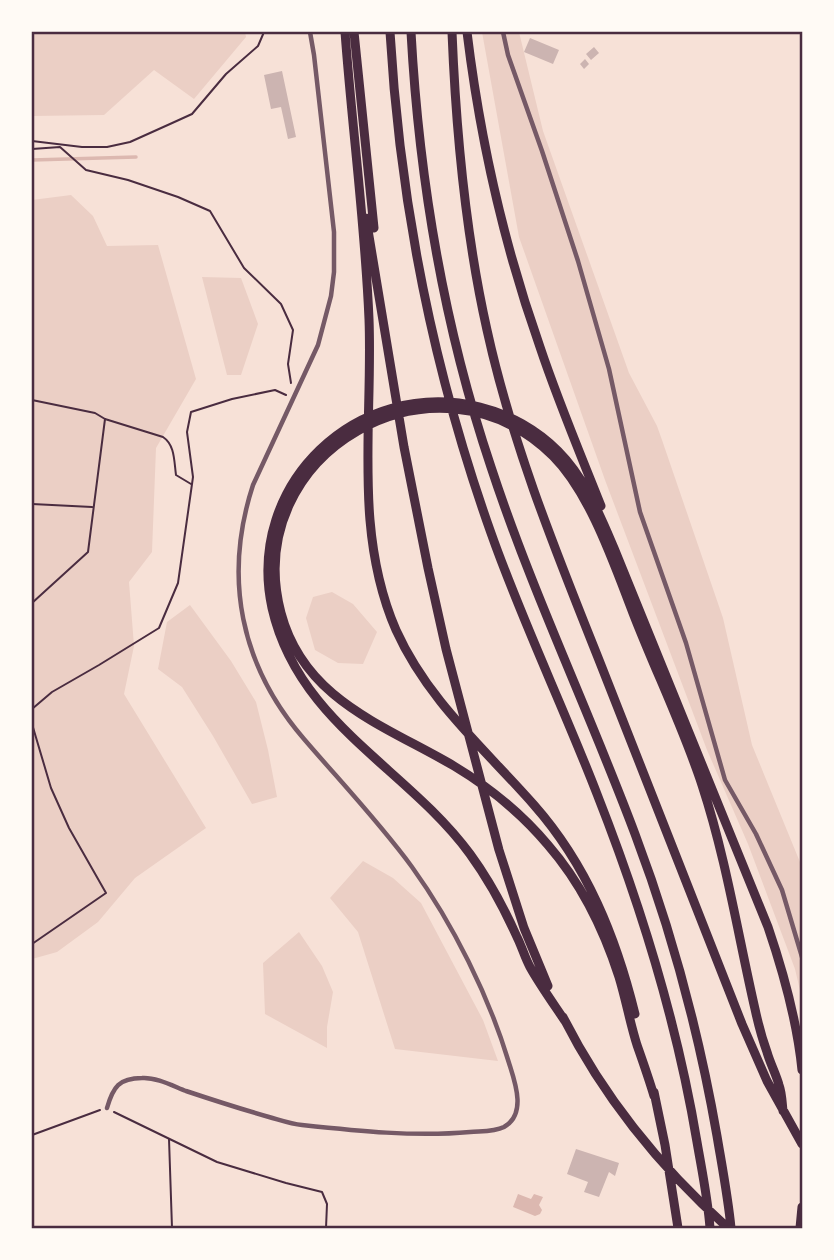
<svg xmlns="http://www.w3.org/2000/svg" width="834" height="1260" font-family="'IBM Plex Serif',serif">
	<rect width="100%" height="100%" fill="#f7e1d7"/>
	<!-- green -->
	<path fill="#ebcfc5" d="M 32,32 L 245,32 L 246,37 L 194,99 L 154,70 L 104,115 L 32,116 Z
		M 482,32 L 519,32 L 543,131 L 629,373 L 657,426 L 662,440 L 723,618 L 752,745 L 802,867 L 802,999 L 795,969 L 748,844 L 707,750 L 605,480 L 519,237 Z
		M 71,195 L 93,216 L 107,246 L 158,245 L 196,379 L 156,448 L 152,552 L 129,582 L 134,646 L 124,694 L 206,828 L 135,878 L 98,922 L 57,952 L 32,959 L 32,200 Z
		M 202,277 L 241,278 L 258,324 L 241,375 L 227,375 Z
		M 332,592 L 353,604 L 377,632 L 363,664 L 338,663 L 315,650 L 306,618 L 313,597 Z
		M 190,605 L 231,661 L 256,702 L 268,750 L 277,797 L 252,804 L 213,736 L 182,687 L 158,669 L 167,622 Z
		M 363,861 L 393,878 L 421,903 L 483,1020 L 498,1061 L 395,1049 L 358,932 L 330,898 Z
		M 299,932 L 322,966 L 333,992 L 327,1027 L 327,1048 L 265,1014 L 263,963 Z"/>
	<!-- water -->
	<path fill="#dcb8b0" d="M 518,1194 L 531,1199 L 534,1194 L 543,1197 L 539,1205 L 542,1210 L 540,1214 L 535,1216 L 513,1207 Z"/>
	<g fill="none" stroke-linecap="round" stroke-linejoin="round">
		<!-- stream -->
		<path stroke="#dcb8b0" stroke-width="3.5" d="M 32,160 L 136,157"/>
	</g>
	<!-- building -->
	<path fill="#ccb4b1" d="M 530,38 L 559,50 L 553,64 L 524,52 Z
		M 594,47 L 599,53 L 591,60 L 586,54 Z
		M 585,59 L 589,64 L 584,69 L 580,64 Z
		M 282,71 L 296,137 L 288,139 L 281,107 L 271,109 L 264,75 Z
		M 576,1149 L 619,1163 L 615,1176 L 609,1172 L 599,1197 L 584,1192 L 588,1182 L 567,1174 Z"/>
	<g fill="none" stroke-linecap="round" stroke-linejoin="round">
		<!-- path -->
		<path stroke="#4a2c40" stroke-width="2" d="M 32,141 L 82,147 L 107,147 L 130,142 L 170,124 L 192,114 L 226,74 L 258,46 L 264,32
			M 32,149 L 60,147 L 86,170 L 128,180 L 178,197 L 210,211 L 244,268 L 281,304 L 293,330 L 288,364 L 291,383
			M 32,400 L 95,413 L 105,419 L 163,437 C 175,445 174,461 176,475 L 191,484
			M 32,504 L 92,507
			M 32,603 L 88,552 L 105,419
			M 32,709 L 52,692 L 99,665 L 159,628 L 178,583 L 193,477 L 187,432 L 191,412 L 232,399 L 275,390 L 286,395
			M 32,724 L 51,788 L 69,828 L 106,893 L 32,944
			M 114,1112 L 217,1162 L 286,1183 L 322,1192 L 327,1204 L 326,1228
			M 32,1135 L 100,1110
			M 169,1139 L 172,1228"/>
		<!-- minor -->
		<path stroke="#755966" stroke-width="4.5" d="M 503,32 L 508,55 L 542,151 L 578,261 L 609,369 L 640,512 L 686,643 L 725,780 L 756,834 L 782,890 L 802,957
			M 107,1108 C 113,1087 119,1078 142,1078 C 156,1077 173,1086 186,1091 C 213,1100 241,1109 269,1117 C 280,1120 291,1124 302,1125 C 358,1131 415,1137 470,1132 C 481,1131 494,1132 504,1127 C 527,1114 515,1082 509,1063 C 489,996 453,924 412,867 C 379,822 340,781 304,739 C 240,665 223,577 253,485 L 318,345 L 331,296 L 334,272 L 334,232 L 314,55 L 310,32"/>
		<!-- motorway -->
		<path stroke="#4a2c40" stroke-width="9" d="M 345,32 C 352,127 365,223 369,319 C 373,423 353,531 396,630 C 428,701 484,748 534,805 C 587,865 616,937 635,1014
			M 354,32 L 374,228
			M 390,32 C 400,204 433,370 491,533 C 522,621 563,706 597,794 C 641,906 677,1022 697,1142 C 702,1171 708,1200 710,1228
			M 411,32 C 419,179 444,327 491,467 C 532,592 589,711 635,834 C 672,932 699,1033 717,1136 C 722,1166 728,1197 731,1228
			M 452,32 C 456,132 465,232 487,330 C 512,444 556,552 599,660 C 647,781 694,903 742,1024 L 767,1081 L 802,1144
			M 467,32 C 480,139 504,245 540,347 C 558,401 580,453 601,506
			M 366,218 L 404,447 L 428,568 L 446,649 L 499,850 L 524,928 L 548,986
			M 563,1017 C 604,1098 661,1168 728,1228
			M 565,1021 C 553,1003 540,985 530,967 C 525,958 522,947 517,937 C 504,908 489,880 470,854 C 406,767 298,723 272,608 C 245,484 357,377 480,407 C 509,414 537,430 558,451 C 585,478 599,513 614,548 L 768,927 C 784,974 797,1020 802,1070
			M 654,1092 L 665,1145 L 678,1228
			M 654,1096 C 649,1079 643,1062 637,1045 C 630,1023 626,1000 619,977 C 604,930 581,883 548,845 C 522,814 489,787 454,766 C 384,725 304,700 281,613 C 239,453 436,340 553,456 C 590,493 614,564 633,613 C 655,670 683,727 702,785 C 726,858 738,935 755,1009 C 758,1023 762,1038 767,1052 C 770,1063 776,1074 779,1085 C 782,1093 782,1102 783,1111
			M 800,1228 L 802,1207"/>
	</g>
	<!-- border -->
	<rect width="834" height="1260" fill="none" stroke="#fffaf5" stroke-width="66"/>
	<rect x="33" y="33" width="768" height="1194" fill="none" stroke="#4a2c40" stroke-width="2.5"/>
</svg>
